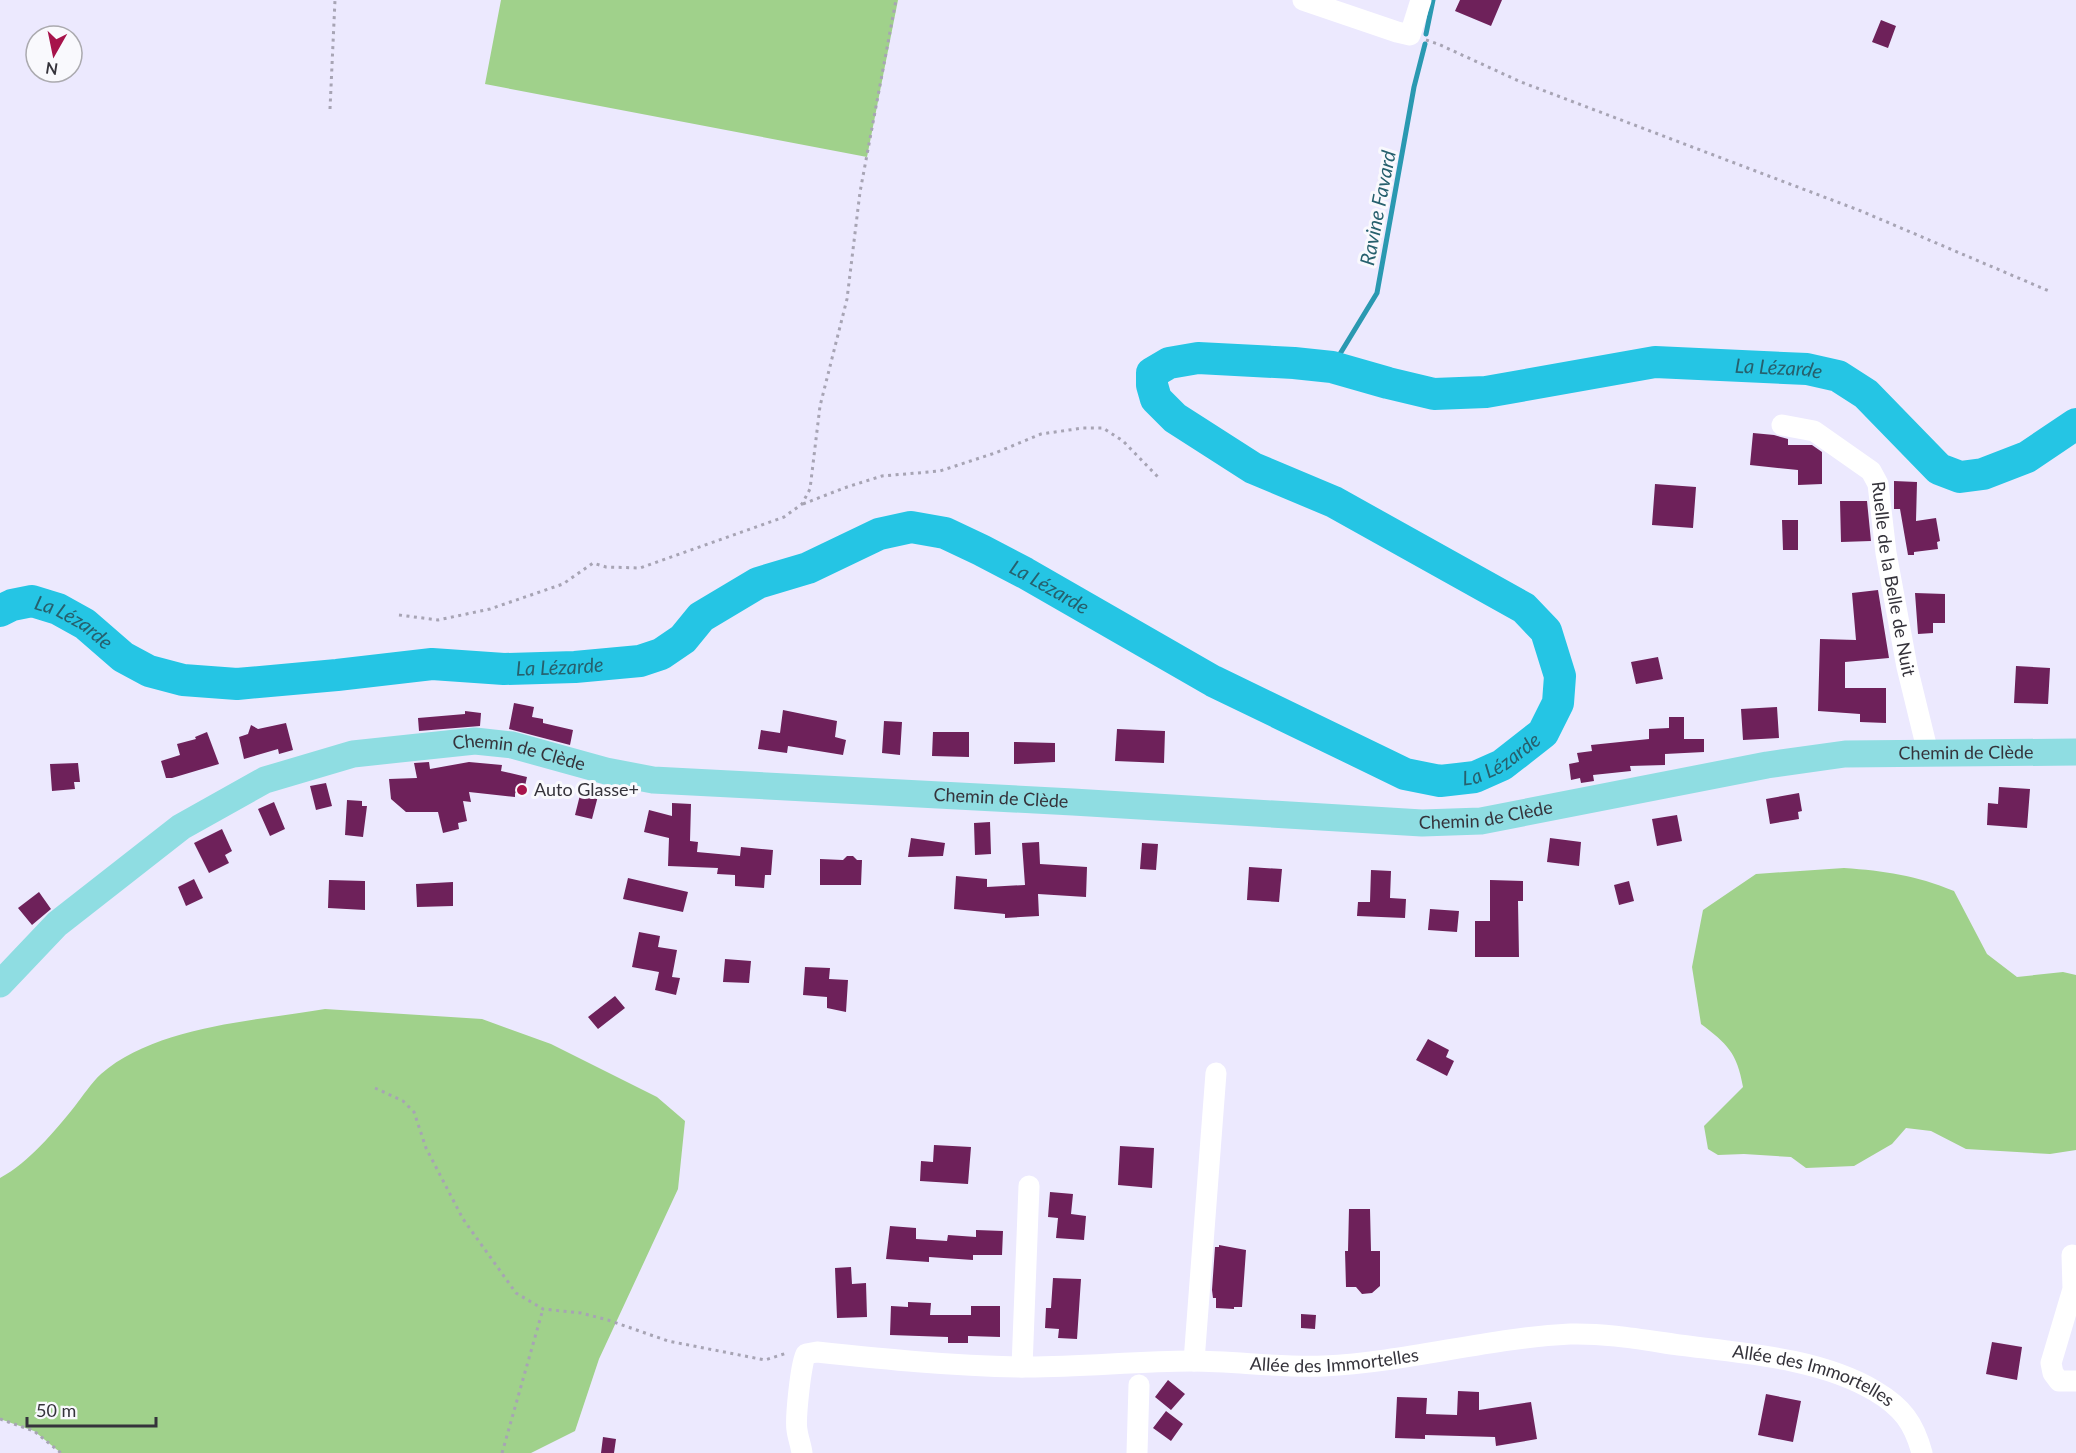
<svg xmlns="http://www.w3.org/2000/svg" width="2076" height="1453" font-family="Lato,sans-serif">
	<rect width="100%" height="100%" fill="#ece9fe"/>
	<!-- green -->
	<path fill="#a0d18b" d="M 501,0 L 898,0 L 867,157 L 485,84 Z
		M 1844,868 C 1885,871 1915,875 1954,891 L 1987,954 L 2017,977 L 2063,972 L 2076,975 L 2076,1150 L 2050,1154 L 1966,1149 L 1931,1131 L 1906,1128 L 1892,1144 L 1854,1166 L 1806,1168 L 1791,1157 L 1744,1154 L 1718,1155 L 1708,1149 L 1704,1126 L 1743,1087 C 1737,1052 1727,1044 1701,1024 L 1692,967 L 1703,910 L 1756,874 Z
		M 325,1009 L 482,1019 L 551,1044 L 657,1097 L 685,1121 L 678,1189 L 599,1359 L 575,1431 L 531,1453 L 61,1453 L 34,1431 L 0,1419 L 0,1178 C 29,1162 54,1132 75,1106 C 83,1096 91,1083 101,1074 C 156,1026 255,1021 325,1009 Z"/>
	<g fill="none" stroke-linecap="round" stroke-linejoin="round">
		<!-- stream -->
		<path stroke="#2a99b1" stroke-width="5" d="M 1426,34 L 1433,0
			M 1332,367 L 1377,293 L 1414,87 L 1425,44"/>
		<!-- river -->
		<path stroke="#25c5e4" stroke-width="32" id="s1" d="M 0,611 L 12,605 L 32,601 L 58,609 L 85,624 L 123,657 L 149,671 L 183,680 L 237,684 L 337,675 L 432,664 L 504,669 L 575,667 L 640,661 L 661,654 L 683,639 L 701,617 L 758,583 L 808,568 L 879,534 L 911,527 L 945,533 L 981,550 L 1025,573 L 1213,681 L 1405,774 L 1440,781 L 1475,777 L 1502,765 L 1543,733 L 1558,703 L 1560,676 L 1546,631 L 1524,608 L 1334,502 L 1253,468 L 1175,418 L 1156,399 L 1152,385 L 1152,373 L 1169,363 L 1198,358 L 1294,363 L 1332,367 L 1388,383 L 1434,394 L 1486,392 L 1655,362 L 1807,369 L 1838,376 L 1866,394 L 1939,469 L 1960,477 L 1983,474 L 2027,457 L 2076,424"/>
	</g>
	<!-- building -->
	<path fill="#6e215a" d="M 1460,0 L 1502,0 L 1491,26 L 1455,11 Z
		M 1881,20 L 1896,26 L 1888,48 L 1872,42 Z
		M 1753,433 L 1774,435 L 1788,439 L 1788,445 L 1812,445 L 1822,452 L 1822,484 L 1798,485 L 1798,470 L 1750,465 Z
		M 1894,481 L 1917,482 L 1916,521 L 1936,518 L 1940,541 L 1937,542 L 1938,549 L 1914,552 L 1914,555 L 1908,555 L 1900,509 L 1894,509 Z
		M 1655,484 L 1696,487 L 1693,528 L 1652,525 Z
		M 1840,501 L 1867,501 L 1871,541 L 1841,542 Z
		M 1782,520 L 1798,520 L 1798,550 L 1783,550 Z
		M 1878,590 L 1889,658 L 1845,662 L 1845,688 L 1886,688 L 1886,723 L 1860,722 L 1860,714 L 1818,711 L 1820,639 L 1856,640 L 1852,593 Z
		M 1915,593 L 1945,594 L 1945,623 L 1933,623 L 1933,633 L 1918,634 Z
		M 1658,657 L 1663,679 L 1636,684 L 1631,662 Z
		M 2016,666 L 2050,668 L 2048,704 L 2014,703 Z
		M 514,703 L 534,707 L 532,717 L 543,719 L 543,723 L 573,730 L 570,745 L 509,729 Z
		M 1777,707 L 1779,738 L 1743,740 L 1741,709 Z
		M 783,710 L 837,721 L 835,737 L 846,740 L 843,755 L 788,746 L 787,753 L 758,749 L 761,730 L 780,733 Z
		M 465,711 L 481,713 L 480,726 L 419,731 L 418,718 L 465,714 Z
		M 1669,717 L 1684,717 L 1684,739 L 1704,739 L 1704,752 L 1665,754 L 1665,765 L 1630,766 L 1631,771 L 1593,775 L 1594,781 L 1581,783 L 1580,778 L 1571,780 L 1569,764 L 1579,762 L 1577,753 L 1592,751 L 1591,745 L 1649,739 L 1649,729 L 1669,728 Z
		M 884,721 L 902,722 L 900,755 L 882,753 Z
		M 286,723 L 293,750 L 279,754 L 278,749 L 244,759 L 239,737 L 248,734 L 251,725 L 258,729 Z
		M 1117,729 L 1165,731 L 1164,763 L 1115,761 Z
		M 207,732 L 219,764 L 172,778 L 166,778 L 161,761 L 180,755 L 177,744 L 196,739 L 195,737 Z
		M 933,732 L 969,732 L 969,757 L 932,756 Z
		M 1014,742 L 1055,743 L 1055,762 L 1014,764 Z
		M 429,762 L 430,769 L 469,762 L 502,765 L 501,771 L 527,777 L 523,795 L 515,793 L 515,797 L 469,792 L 471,802 L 463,801 L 467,821 L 458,823 L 459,829 L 443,833 L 438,812 L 406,812 L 391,799 L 389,779 L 417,778 L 414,763 Z
		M 78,763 L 80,782 L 74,782 L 75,789 L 52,791 L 50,764 Z
		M 326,783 L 332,806 L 316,810 L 310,786 Z
		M 1999,787 L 2030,789 L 2027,828 L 1987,825 L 1988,803 L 1998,804 Z
		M 581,791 L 598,796 L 592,819 L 575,815 Z
		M 1799,793 L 1802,811 L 1798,812 L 1799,819 L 1770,824 L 1766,799 Z
		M 347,800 L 362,801 L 362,806 L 367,806 L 363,837 L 345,835 Z
		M 274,802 L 285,829 L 270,836 L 258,809 Z
		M 672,803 L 691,804 L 690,841 L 698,842 L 697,852 L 740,856 L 741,847 L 773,850 L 771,875 L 765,875 L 764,888 L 735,886 L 735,875 L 717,874 L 718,868 L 668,866 L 669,838 L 644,832 L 649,810 L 672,816 Z
		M 1677,815 L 1682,841 L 1657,846 L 1652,819 Z
		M 990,822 L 991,854 L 975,855 L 974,823 Z
		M 222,829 L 232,851 L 225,855 L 229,863 L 209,873 L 194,843 Z
		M 911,838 L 945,843 L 943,856 L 908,857 Z
		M 1550,838 L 1581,842 L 1579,866 L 1547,862 Z
		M 1039,842 L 1040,864 L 1087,867 L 1086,897 L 1038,894 L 1039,916 L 1005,918 L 1005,914 L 954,909 L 956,876 L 987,879 L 987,887 L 1025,885 L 1022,843 Z
		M 1142,843 L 1158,844 L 1156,870 L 1140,869 Z
		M 847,856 L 853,856 L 857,860 L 862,860 L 861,885 L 820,885 L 820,859 L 843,860 Z
		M 1249,867 L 1282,869 L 1279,902 L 1247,900 Z
		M 1371,870 L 1391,871 L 1390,898 L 1406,899 L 1405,918 L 1357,916 L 1358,902 L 1370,902 Z
		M 628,878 L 688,892 L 683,912 L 623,899 Z
		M 194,879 L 203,898 L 186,906 L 178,887 Z
		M 329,880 L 365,881 L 365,910 L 328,908 Z
		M 1490,880 L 1523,881 L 1523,901 L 1518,901 L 1519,957 L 1475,957 L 1475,921 L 1490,921 Z
		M 1629,881 L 1634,901 L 1619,905 L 1614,885 Z
		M 453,882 L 453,906 L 417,907 L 416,884 Z
		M 39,892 L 51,909 L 32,925 L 18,908 Z
		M 1430,909 L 1459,911 L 1457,932 L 1428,930 Z
		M 639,932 L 660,936 L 658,947 L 677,950 L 672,977 L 680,978 L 676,995 L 655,990 L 659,972 L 632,967 Z
		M 725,959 L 751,961 L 749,983 L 723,982 Z
		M 805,967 L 830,968 L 829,979 L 848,980 L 846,1012 L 827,1008 L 827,997 L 803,995 Z
		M 615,996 L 625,1008 L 598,1029 L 588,1017 Z
		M 1428,1039 L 1449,1050 L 1446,1057 L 1454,1061 L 1447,1076 L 1416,1060 Z
		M 934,1145 L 971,1147 L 968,1184 L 920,1181 L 921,1161 L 933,1162 Z
		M 1120,1146 L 1154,1148 L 1152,1188 L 1118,1185 Z
		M 1050,1192 L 1073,1194 L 1071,1214 L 1086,1216 L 1084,1240 L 1056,1238 L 1058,1218 L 1048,1217 Z
		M 1349,1209 L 1370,1209 L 1371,1251 L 1380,1251 L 1380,1286 L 1372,1293 L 1362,1294 L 1356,1287 L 1346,1287 L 1345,1251 L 1348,1251 Z
		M 890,1226 L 916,1228 L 916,1239 L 947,1241 L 948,1235 L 976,1237 L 976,1230 L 1003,1231 L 1002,1255 L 973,1255 L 973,1260 L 929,1257 L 929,1262 L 886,1259 Z
		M 1219,1245 L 1246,1250 L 1242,1307 L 1234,1307 L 1234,1309 L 1216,1308 L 1216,1298 L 1213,1298 L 1212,1290 L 1215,1247 L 1219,1247 Z
		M 851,1267 L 852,1284 L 866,1283 L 867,1317 L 837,1318 L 835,1268 Z
		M 1053,1278 L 1081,1279 L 1077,1339 L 1058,1338 L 1059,1329 L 1045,1328 L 1046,1308 L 1051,1308 Z
		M 908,1302 L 931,1303 L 930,1315 L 971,1315 L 971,1306 L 1000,1306 L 1000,1337 L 968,1336 L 968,1343 L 948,1343 L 948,1337 L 890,1335 L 891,1306 L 908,1307 Z
		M 1301,1314 L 1316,1315 L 1315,1329 L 1301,1328 Z
		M 1992,1342 L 2022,1347 L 2017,1380 L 1986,1374 Z
		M 1168,1380 L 1185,1394 L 1171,1410 L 1155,1397 Z
		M 1458,1391 L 1479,1392 L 1479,1410 L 1531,1402 L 1537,1439 L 1496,1446 L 1495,1437 L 1425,1435 L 1425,1439 L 1395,1438 L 1397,1397 L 1427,1398 L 1426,1414 L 1457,1415 Z
		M 1766,1394 L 1801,1401 L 1793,1442 L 1758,1435 Z
		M 1166,1411 L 1183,1424 L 1171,1441 L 1153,1428 Z
		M 603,1437 L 616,1439 L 614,1453 L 601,1453 Z"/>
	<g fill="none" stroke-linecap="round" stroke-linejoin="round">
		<!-- path -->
		<path stroke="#a7a4b4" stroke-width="3" stroke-dasharray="3 4.5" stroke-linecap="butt" d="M 1426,40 L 1438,44 L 1521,82 L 1861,211 L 2049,291
			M 330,109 L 335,0
			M 803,504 L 844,488 L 882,476 L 940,471 L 995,453 L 1041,434 L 1083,428 L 1103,428 L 1123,441 L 1158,477
			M 399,615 L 438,620 L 490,609 L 563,584 L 593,563 L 606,567 L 640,568 L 784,517 L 802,504 L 810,489 L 820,406 L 847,299 L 860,192 L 896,0
			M 375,1088 L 403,1101 L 414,1112 L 426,1148 L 463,1219 L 516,1293 L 543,1309 L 581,1313 L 608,1320 L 668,1341 L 765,1360 L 787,1353
			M 0,1419 L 34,1431 L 61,1453
			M 502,1453 L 543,1309"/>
		<!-- minor -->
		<g stroke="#fff" stroke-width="21">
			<path d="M 1303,0 L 1397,32 L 1410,35 L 1421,0"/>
			<path id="s2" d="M 1782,425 L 1814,431 L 1871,471 L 1878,484 L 1886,553 L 1907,667 L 1928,753"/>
			<path d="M 2072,1255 L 2073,1289 L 2051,1363 L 2053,1373 L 2059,1381 L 2076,1381"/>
			<path d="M 1194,1361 L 1216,1073"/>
			<path d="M 1022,1367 L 1029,1186"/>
			<path id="s3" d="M 802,1453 C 801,1445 798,1438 797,1430 C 795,1420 801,1361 806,1354 L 817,1352 C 884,1359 951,1366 1019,1367 C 1076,1368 1134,1361 1192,1361 C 1236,1361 1280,1368 1324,1366 C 1407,1362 1488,1338 1570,1334 C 1607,1333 1644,1340 1679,1345 C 1742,1353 1820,1358 1875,1391 C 1902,1407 1914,1423 1922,1453"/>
			<path d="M 1137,1453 L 1139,1385"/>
		</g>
		<!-- major -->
		<path stroke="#8fdde2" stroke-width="27" id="s4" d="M 0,984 L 57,924 L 181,827 L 265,780 L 353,754 L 475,741 L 512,745 L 606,771 L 653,780 L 1073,802 L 1422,823 L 1481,821 L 1767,765 L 1845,754 L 2076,752"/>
	</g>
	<!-- markers -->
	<circle fill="#a7134b" stroke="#f9f9fd" stroke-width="2" cx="522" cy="790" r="6"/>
	<g text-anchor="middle" stroke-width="6" stroke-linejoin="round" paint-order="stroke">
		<!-- street labels -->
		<g font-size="18" fill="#35333b" stroke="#f9f9fd">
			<text dy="6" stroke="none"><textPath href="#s2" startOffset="213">Ruelle de la Belle de Nuit</textPath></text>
			<text dy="6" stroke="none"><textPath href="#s4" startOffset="2054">Chemin de Clède</textPath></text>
			<text dy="6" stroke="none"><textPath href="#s4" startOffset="596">Chemin de Clède</textPath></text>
			<text dy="6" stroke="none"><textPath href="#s4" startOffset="1082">Chemin de Clède</textPath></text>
			<text dy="6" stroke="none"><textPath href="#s4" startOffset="1568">Chemin de Clède</textPath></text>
			<text dy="6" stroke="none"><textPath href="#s3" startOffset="630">Allée des Immortelles</textPath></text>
			<text dy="6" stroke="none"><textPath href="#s3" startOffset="1116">Allée des Immortelles</textPath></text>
		</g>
		<!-- poi labels -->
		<g font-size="18" fill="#35333b" stroke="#f9f9fd" text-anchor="start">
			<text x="534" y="796">Auto Glasse+</text>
		</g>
		<!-- water labels -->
		<g font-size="20" font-style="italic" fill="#26606d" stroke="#f9f9fd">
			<text transform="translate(1378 208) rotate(-79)" y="7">Ravine Favard</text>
			<text dy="7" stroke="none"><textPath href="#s1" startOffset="2907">La Lézarde</textPath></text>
			<text dy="7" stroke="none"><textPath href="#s1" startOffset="1125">La Lézarde</textPath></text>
			<text dy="7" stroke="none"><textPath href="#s1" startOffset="81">La Lézarde</textPath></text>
			<text dy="7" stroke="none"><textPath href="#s1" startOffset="585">La Lézarde</textPath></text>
			<text dy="7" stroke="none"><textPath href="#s1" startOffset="1629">La Lézarde</textPath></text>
		</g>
	</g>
	<!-- north arrow -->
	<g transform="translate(54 54) rotate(189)"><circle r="28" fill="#f9f9fd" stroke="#abaaaf" stroke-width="1.5"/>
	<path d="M0-4.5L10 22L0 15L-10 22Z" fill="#a7134b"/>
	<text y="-9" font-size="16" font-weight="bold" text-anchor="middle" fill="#35333b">N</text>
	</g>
	<!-- scale -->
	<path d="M27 1417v9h129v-9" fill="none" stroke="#35333b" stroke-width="3"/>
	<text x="36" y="1417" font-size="18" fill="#35333b" stroke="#f9f9fd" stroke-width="4.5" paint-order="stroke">50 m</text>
</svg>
